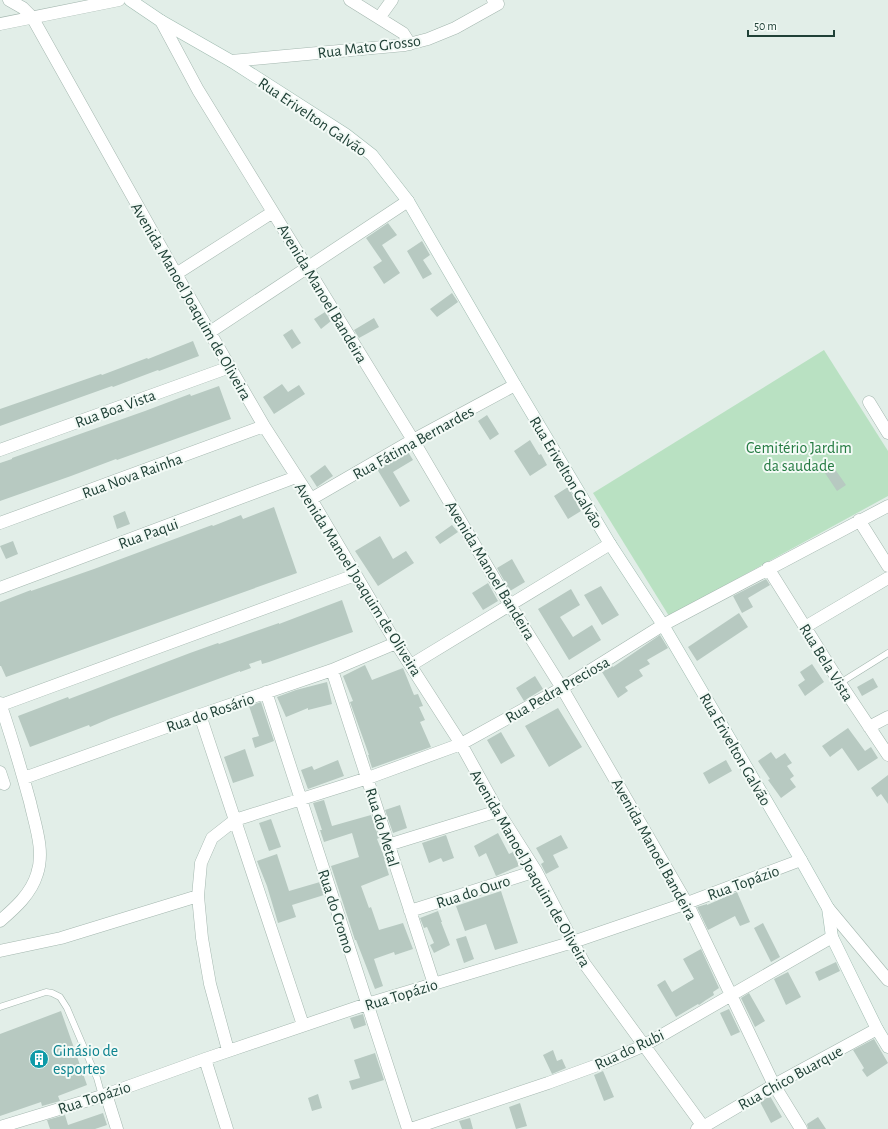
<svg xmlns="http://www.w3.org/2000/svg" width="888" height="1129" font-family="'Alegreya Sans',sans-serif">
	<rect width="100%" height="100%" fill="#e2eee8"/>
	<!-- green -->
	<path fill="#b9e1c2" d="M 824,350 L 888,451 L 888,496 L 669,616 L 593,493 Z"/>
	<!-- building -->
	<path fill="#b7c9c1" d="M 388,223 L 397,235 L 382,245 L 400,273 L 384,284 L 373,267 L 382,261 L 366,238 Z
		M 422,241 L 430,255 L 423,260 L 432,274 L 423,279 L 407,251 Z
		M 452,293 L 458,302 L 437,317 L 430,309 Z
		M 325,312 L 331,321 L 321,329 L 314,319 Z
		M 374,318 L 379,327 L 359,338 L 354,330 Z
		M 292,329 L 301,343 L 292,349 L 283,335 Z
		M 193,341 L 199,356 L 159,371 L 158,370 L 113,387 L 112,386 L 0,426 L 0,409 L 101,374 L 102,375 L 147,358 L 148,359 Z
		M 282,384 L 288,392 L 299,385 L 305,394 L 274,414 L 263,397 Z
		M 219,386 L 231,419 L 117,460 L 116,459 L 71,476 L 0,501 L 0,463 L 12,459 L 12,458 L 145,411 L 190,394 L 191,396 Z
		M 487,415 L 499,434 L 490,440 L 478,421 Z
		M 530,440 L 539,455 L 541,454 L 547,465 L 530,476 L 514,451 Z
		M 408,452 L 413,460 L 393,472 L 410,501 L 400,507 L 377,469 Z
		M 830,462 L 846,485 L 837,491 L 821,467 Z
		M 325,465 L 333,476 L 317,487 L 310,476 Z
		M 568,487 L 581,511 L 568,519 L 554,496 Z
		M 274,507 L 297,573 L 6,677 L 1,666 L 0,666 L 0,602 L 31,590 L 31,591 L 94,569 L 212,525 L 213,526 L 241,515 L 243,519 Z
		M 125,511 L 130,524 L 117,529 L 113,516 Z
		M 452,525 L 458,532 L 440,544 L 435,537 Z
		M 380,536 L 393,559 L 406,551 L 414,563 L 378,586 L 355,551 Z
		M 13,541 L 18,554 L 6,559 L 0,546 Z
		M 512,559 L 525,582 L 510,591 L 497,568 Z
		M 766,579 L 770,585 L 748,598 L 753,607 L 742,613 L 733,596 Z
		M 488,583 L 498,601 L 483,610 L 472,593 Z
		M 601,586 L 619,615 L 602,625 L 584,595 Z
		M 571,589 L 580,605 L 560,617 L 573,637 L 592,625 L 601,640 L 569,660 L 538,609 Z
		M 342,600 L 353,632 L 269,662 L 262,664 L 261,660 L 249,664 L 251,668 L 240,672 L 240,671 L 111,718 L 90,727 L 89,725 L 30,747 L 18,716 L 68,697 L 69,699 L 190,653 L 218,643 L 219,644 L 279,623 L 279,624 Z
		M 739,613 L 748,627 L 697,661 L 688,647 Z
		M 660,635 L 668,648 L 647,660 L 650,664 L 639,670 L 643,676 L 625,687 L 628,691 L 618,698 L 602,672 L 612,666 L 613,667 Z
		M 812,664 L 824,682 L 805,696 L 798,685 L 805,680 L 800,672 Z
		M 365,665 L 372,680 L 403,668 L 414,695 L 418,694 L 423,706 L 419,707 L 425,720 L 420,722 L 431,747 L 372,768 L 368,755 L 369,755 L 350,702 L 353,701 L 343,676 Z
		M 535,676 L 543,689 L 524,701 L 516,688 Z
		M 873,678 L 878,687 L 862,696 L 857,687 Z
		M 327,682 L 332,704 L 308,710 L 308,708 L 286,717 L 277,697 L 296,690 Z
		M 261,702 L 274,741 L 255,748 L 252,738 L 259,736 L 249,706 Z
		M 558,708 L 582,747 L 549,767 L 525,726 Z
		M 848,728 L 865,751 L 871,747 L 878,758 L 858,771 L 842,748 L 830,757 L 822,746 Z
		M 501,732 L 515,756 L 501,764 L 487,740 Z
		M 245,749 L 254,776 L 233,783 L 224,757 Z
		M 771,752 L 776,759 L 785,753 L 792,763 L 787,766 L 794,776 L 790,779 L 796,787 L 781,798 L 768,780 L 770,779 L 758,761 Z
		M 338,760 L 344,776 L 308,789 L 301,770 L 312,766 L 314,770 Z
		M 726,760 L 732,771 L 709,784 L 703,773 Z
		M 888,775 L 888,804 L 881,794 L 877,797 L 871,788 Z
		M 324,800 L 332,826 L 371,815 L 379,838 L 377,839 L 385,859 L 384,859 L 389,875 L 361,886 L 369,908 L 371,907 L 379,930 L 403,923 L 413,949 L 395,955 L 394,952 L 374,959 L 383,986 L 375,989 L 356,940 L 355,940 L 331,866 L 359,857 L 352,833 L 324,842 L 320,830 L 322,830 L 313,803 Z
		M 400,805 L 407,828 L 393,833 L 385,810 Z
		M 271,819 L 281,847 L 269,851 L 259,823 Z
		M 498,833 L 509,854 L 513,852 L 519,866 L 496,876 L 486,853 L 479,857 L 474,846 Z
		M 446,835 L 454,858 L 443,862 L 441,858 L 429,863 L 422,843 Z
		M 561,835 L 568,848 L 553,855 L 559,867 L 546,874 L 541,864 L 544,862 L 536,848 Z
		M 277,854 L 289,891 L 320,882 L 324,895 L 292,905 L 296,917 L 278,923 L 267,886 L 257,861 Z
		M 501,891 L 518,943 L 495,950 L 486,924 L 465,931 L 456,906 Z
		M 737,892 L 750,922 L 740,926 L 735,916 L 708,930 L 697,907 L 707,904 L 707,905 Z
		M 438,911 L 442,922 L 441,922 L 450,945 L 434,953 L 430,945 L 434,943 L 427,927 L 424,928 L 420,918 Z
		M 763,923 L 780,957 L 771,962 L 754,928 Z
		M 466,936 L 474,959 L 464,963 L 456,939 Z
		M 701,949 L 719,988 L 713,992 L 714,995 L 706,1000 L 699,1005 L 698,1004 L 676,1017 L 657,985 L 665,980 L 672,992 L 694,979 L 683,959 Z
		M 836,962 L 840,971 L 819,981 L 815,972 Z
		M 788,972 L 801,997 L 786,1005 L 774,979 Z
		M 749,993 L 765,1021 L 755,1027 L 741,998 Z
		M 729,1009 L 740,1032 L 731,1036 L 720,1013 Z
		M 61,1011 L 87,1085 L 58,1096 L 60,1101 L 42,1106 L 41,1102 L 0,1116 L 0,1034 Z
		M 363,1014 L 366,1025 L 354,1029 L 350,1018 Z
		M 874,1039 L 888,1063 L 867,1077 L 862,1070 L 864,1068 L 853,1050 Z
		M 553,1050 L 557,1061 L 562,1059 L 566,1068 L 552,1074 L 543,1055 Z
		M 375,1053 L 384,1080 L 352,1090 L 349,1081 L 360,1078 L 354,1060 Z
		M 603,1071 L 614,1097 L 604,1101 L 594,1075 Z
		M 318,1094 L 322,1108 L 312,1111 L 308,1098 Z
		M 770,1096 L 782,1117 L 771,1123 L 760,1102 Z
		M 520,1103 L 527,1126 L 516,1129 L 509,1107 Z
		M 103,1113 L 107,1125 L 95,1129 L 50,1129 L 47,1120 L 65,1115 L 68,1125 Z
		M 818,1117 L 826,1129 L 808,1129 L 807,1124 Z
		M 470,1118 L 473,1129 L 462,1129 L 459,1121 Z"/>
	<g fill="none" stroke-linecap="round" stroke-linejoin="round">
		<defs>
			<path id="service" d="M 840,683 L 888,653
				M 0,1007 L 46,992 L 52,993 L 60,997 L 67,1008 L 97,1078 L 102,1096"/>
			<path id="minor" d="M 9,0 L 23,8 L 32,17 L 176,274 L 264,426 L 311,499 L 396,643 L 461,744 L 498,811 L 536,871 L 584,963 L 705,1129
				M 350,0 L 403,33 L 410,44
				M 379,18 L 392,0
				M 161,21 L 198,90 L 413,440 L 510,605 L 562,688 L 689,907 L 774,1085 L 801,1129
				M 231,61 L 405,45 L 428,39 L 455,28 L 498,4 L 493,0
				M 176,274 L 273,212
				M 210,332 L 408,201
				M 869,402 L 888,433
				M 0,450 L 230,367
				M 311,499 L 413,440 L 515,385
				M 859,520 L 888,566
				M 0,523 L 264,426
				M 768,568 L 840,683 L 888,755
				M 0,588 L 296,477
				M 805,627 L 888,578
				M 411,665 L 610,544
				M 332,670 L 434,984
				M 266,692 L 408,1129
				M 0,703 C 11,735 21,769 30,802 C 35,825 45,851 37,874 C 31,894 15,908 0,921
				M 1,705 L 355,575
				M 200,715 L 303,1025
				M 869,727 L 888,717
				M 0,772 L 4,784
				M 24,778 L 200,715 L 332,670 L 396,643
				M 388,845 L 498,811
				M 828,908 L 888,980
				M 410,911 L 536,871
				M 0,951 L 61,938 L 198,896
				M 228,1050 L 210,984 L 202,938 L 198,896 L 201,863 L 212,838 L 235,820 L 368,778 L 461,744 L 562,688 L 663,625 L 888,506
				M 205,1059 L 227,1129
				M 106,1094 L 117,1129
				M 0,1127 L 102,1096 L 205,1059 L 367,1004 L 573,942 L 687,903 L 801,860
				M 411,1129 L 548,1083 L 603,1063 L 643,1046 L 832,937
				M 697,1129 L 703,1127 L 774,1085 L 877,1029"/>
			<path id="tertiary" d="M 0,24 L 119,0"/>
			<path id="secondary" d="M 130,0 L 161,21 L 231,61 L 345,134 L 372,155 L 408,201 L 515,385 L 610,544 L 663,625 L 801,860 L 828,908 L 832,937 L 877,1029 L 888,1047"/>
		</defs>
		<!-- service casing -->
		<use href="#service" stroke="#a4b7af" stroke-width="7"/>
		<!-- minor casing -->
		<use href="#minor" stroke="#a4b7af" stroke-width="13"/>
		<!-- tertiary casing -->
		<use href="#tertiary" stroke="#a4b7af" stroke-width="13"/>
		<!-- secondary casing -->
		<use href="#secondary" stroke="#9fbbb0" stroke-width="13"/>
		<!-- service -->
		<use href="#service" stroke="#fff" stroke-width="6"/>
		<!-- minor -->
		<use href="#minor" stroke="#fff" stroke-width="12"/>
		<!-- tertiary -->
		<use href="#tertiary" stroke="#fff" stroke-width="12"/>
		<!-- secondary -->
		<use href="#secondary" stroke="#fff" stroke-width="12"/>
	</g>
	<!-- icons -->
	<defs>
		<symbol id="building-disc" viewBox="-11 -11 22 22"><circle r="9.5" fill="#0f9aa8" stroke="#f3faf6"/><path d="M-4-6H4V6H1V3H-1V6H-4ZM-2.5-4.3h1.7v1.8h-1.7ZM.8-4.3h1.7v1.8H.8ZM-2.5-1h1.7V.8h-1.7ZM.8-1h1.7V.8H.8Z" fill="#fff"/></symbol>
	</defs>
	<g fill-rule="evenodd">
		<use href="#building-disc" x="28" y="1048" width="22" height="22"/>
	</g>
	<g text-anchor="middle" stroke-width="4" stroke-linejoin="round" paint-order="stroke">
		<!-- street labels -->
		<g font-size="16" fill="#204137" stroke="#f3faf6">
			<text transform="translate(369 46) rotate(-7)" y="6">Rua Mato Grosso</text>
			<text transform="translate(313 116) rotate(34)" y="6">Rua Erivelton Galvão</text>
			<text transform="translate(323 293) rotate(59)" y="6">Avenida Manoel Bandeira</text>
			<text transform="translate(192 301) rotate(60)" y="6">Avenida Manoel Joaquim de Oliveira</text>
			<text transform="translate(115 408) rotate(-20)" y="6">Rua Boa Vista</text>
			<text transform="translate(413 442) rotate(-29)" y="6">Rua Fátima Bernardes</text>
			<text transform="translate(567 472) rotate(59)" y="6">Rua Erivelton Galvão</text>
			<text transform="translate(132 475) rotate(-20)" y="6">Rua Nova Rainha</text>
			<text transform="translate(148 533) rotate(-20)" y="6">Rua Paqui</text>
			<text transform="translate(491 570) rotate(59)" y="6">Avenida Manoel Bandeira</text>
			<text transform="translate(359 579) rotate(58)" y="6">Avenida Manoel Joaquim de Oliveira</text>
			<text transform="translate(827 662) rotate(58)" y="6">Rua Bela Vista</text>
			<text transform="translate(557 689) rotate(-30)" y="6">Rua Pedra Preciosa</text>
			<text transform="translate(210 712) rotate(-19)" y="6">Rua do Rosário</text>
			<text transform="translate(736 749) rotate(60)" y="6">Rua Erivelton Galvão</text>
			<text transform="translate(383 827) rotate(73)" y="6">Rua do Metal</text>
			<text transform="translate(655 849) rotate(61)" y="6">Avenida Manoel Bandeira</text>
			<text transform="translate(531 868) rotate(60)" y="6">Avenida Manoel Joaquim de Oliveira</text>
			<text transform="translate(743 882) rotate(-20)" y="6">Rua Topázio</text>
			<text transform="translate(473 891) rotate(-18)" y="6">Rua do Ouro</text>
			<text transform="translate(337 911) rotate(72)" y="6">Rua do Cromo</text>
			<text transform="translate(401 994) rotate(-17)" y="6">Rua Topázio</text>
			<text transform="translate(629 1049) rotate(-25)" y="6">Rua do Rubi</text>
			<text transform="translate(790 1077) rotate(-29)" y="6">Rua Chico Buarque</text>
			<text transform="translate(94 1097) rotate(-18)" y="6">Rua Topázio</text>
		</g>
		<!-- park labels -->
		<g font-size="16" fill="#267c43" stroke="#f3faf6">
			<text x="799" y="453">Cemitério Jardim<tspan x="799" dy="18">da saudade</tspan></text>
		</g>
		<!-- culture labels -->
		<g font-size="16" fill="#0d838f" stroke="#f3faf6" text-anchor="start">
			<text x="53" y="1056">Ginásio de<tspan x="53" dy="18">esportes</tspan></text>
		</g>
	</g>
	<!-- scale -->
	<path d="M748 30v6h86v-6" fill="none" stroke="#204137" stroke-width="2"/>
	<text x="754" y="30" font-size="12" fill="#204137" stroke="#f3faf6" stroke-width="3" paint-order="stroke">50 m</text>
</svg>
